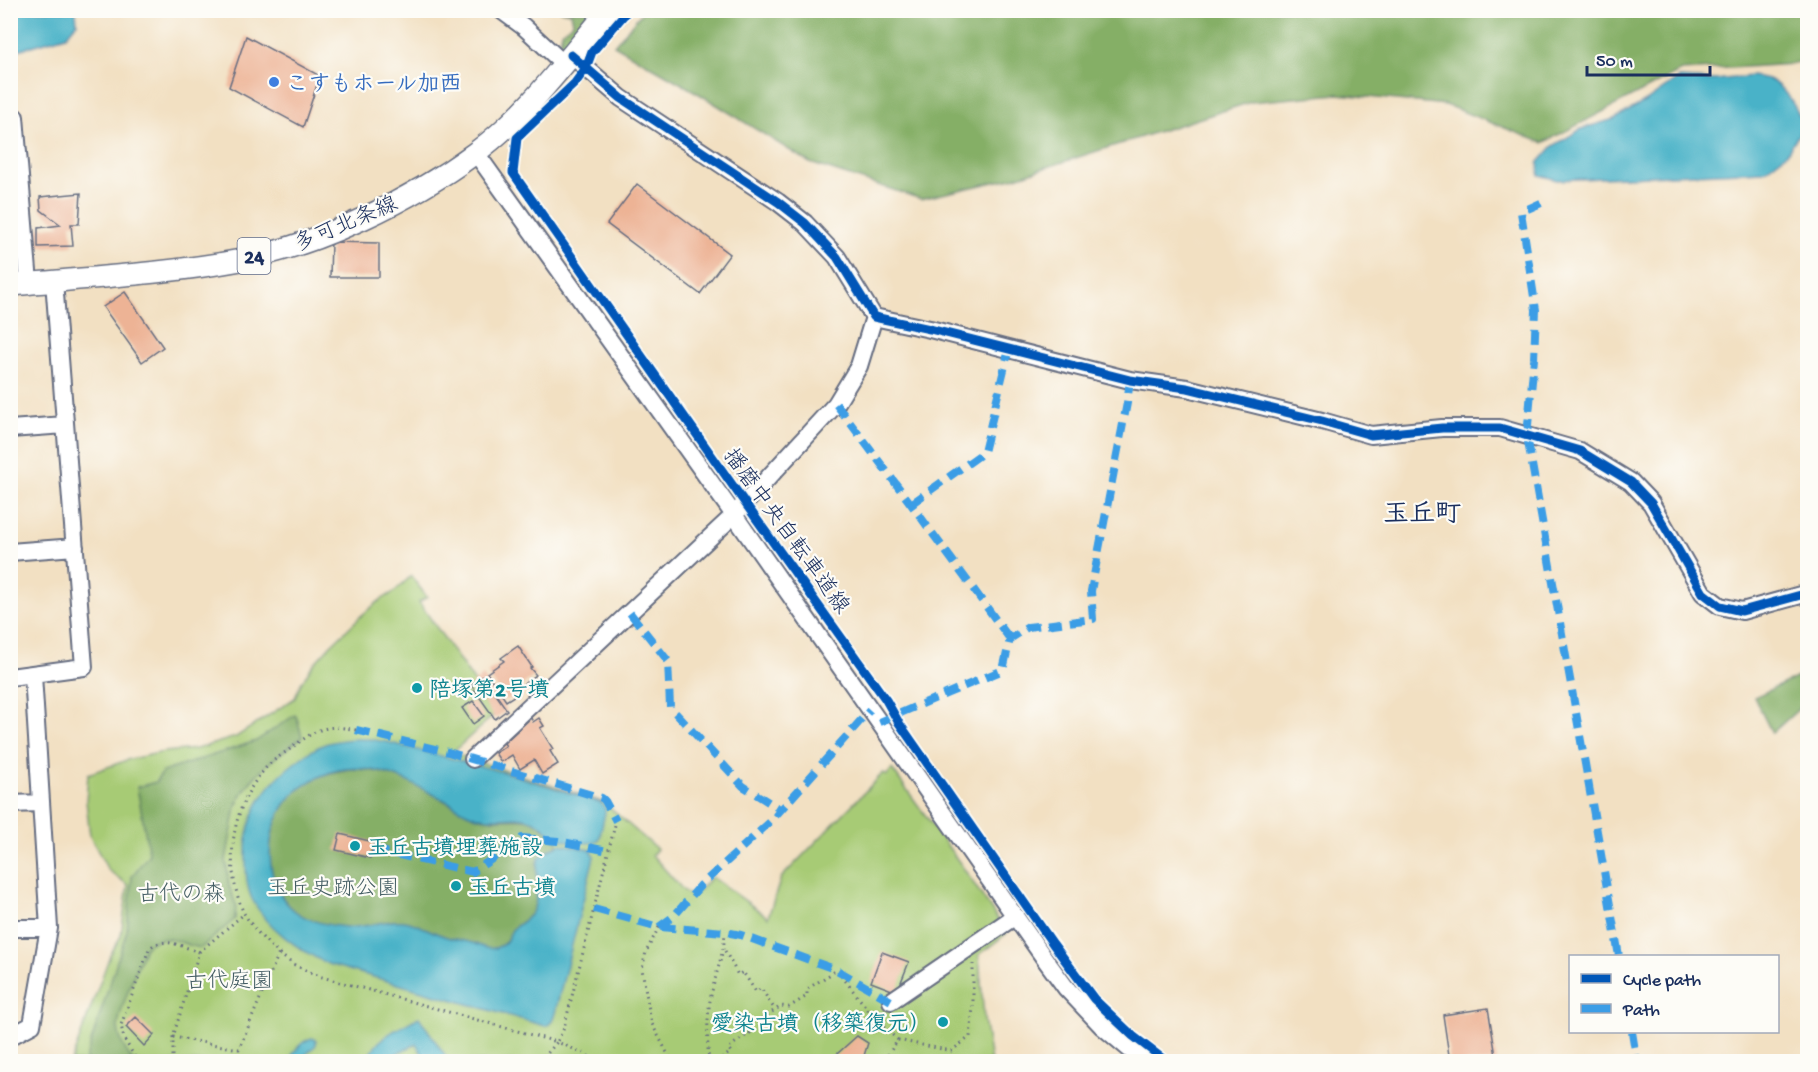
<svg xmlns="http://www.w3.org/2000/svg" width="1818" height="1072" font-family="'Gochi Hand','Klee One',sans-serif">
	<rect width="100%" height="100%" fill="#fdfcf7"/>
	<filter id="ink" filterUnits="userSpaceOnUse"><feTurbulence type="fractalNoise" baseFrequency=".0167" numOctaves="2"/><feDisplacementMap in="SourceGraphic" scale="12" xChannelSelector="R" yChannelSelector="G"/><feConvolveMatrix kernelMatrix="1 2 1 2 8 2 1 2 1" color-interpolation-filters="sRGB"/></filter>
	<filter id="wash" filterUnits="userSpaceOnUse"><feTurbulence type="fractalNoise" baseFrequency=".008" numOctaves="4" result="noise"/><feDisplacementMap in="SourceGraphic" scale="24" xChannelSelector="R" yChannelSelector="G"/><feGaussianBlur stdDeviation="1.35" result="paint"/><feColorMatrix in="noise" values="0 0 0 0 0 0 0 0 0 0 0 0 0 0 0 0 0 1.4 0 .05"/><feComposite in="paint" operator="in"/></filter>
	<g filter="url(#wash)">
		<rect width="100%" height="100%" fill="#f2e0c2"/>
		<!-- green -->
		<path fill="#a7cb74" stroke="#617d69" stroke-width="1.5" d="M 411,576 L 427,597 L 419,602 L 496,713 L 452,753 L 603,802 L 657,849 L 652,855 L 684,891 L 692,897 L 712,877 L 768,917 L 781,878 L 883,773 L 886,776 L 892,769 L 962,866 L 1007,933 L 979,955 L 984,1019 L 991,1061 L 71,1062 L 110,955 L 121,936 L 128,885 L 108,870 L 90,836 L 86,801 L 88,774 L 130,759 L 164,752 L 196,749 L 236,737 L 295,698 L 301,683 L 312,666 L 330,646 L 362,615 L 379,601 L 394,592 Z"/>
		<!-- forest -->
		<path fill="#85af66" stroke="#506f62" stroke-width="1.5" d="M 644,10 L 1807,10 L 1808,59 L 1794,64 L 1681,71 L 1543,143 L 1446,105 L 1338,94 L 1251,102 L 1016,177 L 921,199 L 810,163 L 701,95 L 614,45 Z
			M 560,11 L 601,11 L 570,51 L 560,42 L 562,32 L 573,22 L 571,13 Z
			M 1807,673 L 1807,710 L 1801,707 L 1772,733 L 1754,697 Z
			M 295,715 L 297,718 L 302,737 C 278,756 247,776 236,807 L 226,860 L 229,886 L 236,905 L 235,919 L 201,948 C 179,944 165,930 145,947 C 139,963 117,1014 118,1028 C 119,1040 126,1052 133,1061 L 85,1061 L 127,930 L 132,876 L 149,854 L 137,787 L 156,782 L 162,772 L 256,741 Z
			M 351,769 C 388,768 418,786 449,803 C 459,808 468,814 478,817 C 504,825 522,808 548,831 C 552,835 555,836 558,841 L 557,845 L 539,859 L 537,863 C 538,877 541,899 532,912 C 528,919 521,922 515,927 C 509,934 507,944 498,948 C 489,951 480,946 471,943 C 464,941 456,941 449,938 C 434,934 418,924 402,921 C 388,919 375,925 362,927 C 343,930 311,923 296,912 C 255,881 265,806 308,782 C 321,774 336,771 351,769 Z"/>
		<!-- water -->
		<path fill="#49b2c8" stroke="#327093" stroke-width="1.5" d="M 11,10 L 76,11 L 77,23 L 66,36 L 11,52 Z
			M 1751,76 C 1756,77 1765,77 1770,80 C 1784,87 1800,111 1803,127 L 1787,153 L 1764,171 L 1557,180 L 1539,175 L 1538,163 L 1553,146 L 1581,129 L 1614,119 L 1646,101 L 1679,78 L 1716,80 Z
			M 352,739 L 369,739 L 387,742 L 507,773 L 601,803 L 605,808 L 605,813 L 599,840 C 590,846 566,842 556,837 C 548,833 543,825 534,821 C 514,812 492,823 472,815 C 464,812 456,807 448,802 C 409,782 365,755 321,776 C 303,784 290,794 281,811 C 264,841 266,888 295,911 C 309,922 328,925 346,927 C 365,929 384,919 404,921 C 421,924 434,934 450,938 C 458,940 465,941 473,943 C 481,946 489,951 498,947 C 507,944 508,937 512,930 C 518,923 528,920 532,912 C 541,897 534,866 539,859 C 541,856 546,853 549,850 C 553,848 556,845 561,844 L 592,850 L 594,857 L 555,1013 C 553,1020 552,1024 545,1026 L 328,964 C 299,950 267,928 252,899 C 246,886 246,872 246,858 C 245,813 266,783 301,758 C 309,753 316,747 325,744 C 333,741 343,740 352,739 Z
			M 419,1017 L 449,1061 L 427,1061 L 416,1044 L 381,1061 L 372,1061 L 369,1056 C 378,1036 402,1027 419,1017 Z
			M 312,1038 L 316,1040 L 316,1045 L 299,1061 L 289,1061 C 295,1050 300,1042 312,1038 Z"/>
		<g id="blocks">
			<!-- building -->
			<path fill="#edb395" d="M 246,36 L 320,76 L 303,127 L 229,87 Z
				M 637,184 L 730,254 L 700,294 L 607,224 Z
				M 81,193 L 79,224 L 71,224 L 73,246 L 38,247 L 38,228 L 61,225 L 41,210 L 40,197 Z
				M 331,242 L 379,243 L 379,277 L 330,277 Z
				M 125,292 L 163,347 L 142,362 L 103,307 Z
				M 518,646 L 532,667 L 530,668 L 536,675 L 515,690 L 517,694 L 506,701 L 487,673 L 504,661 L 501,658 Z
				M 483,676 L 507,710 L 495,719 L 471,685 Z
				M 473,701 L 484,716 L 473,724 L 462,708 Z
				M 531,718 L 533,722 L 539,718 L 544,726 L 540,728 L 553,749 L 550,751 L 558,764 L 542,774 L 534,760 L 520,769 L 512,755 L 501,762 L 495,753 L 506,746 L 504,743 Z
				M 340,834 L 374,842 L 370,858 L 336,850 Z
				M 882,952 L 909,962 L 897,992 L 871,982 Z
				M 1488,1008 L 1497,1062 L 1450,1062 L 1443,1015 Z
				M 136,1017 L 154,1035 L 144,1046 L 126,1027 Z
				M 857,1036 L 868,1043 L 862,1062 L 828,1062 Z"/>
		</g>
	</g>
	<g filter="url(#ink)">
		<use href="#blocks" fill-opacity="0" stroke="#666d81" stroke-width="1.5"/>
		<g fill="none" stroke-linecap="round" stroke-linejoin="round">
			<defs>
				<path id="minor" d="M 501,10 L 524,27 L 564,64
					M 571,55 L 621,98 L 778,202 L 805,223 L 837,257 L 874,317 L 930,329 L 1130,380 L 1187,388 L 1322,421 L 1371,435 L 1442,428 L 1500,428 L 1580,451 L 1631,482 L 1651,503 L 1703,593 L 1720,606 L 1742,611 L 1808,593
					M 10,117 L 15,117 L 29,283
					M 476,153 L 734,515 L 1047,962 L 1066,988 L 1102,1026 L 1145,1062
					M 10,429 L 65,425
					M 10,552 L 75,547
					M 10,677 L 84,667 L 54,281
					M 473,759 L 734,515 L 836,404 L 859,366 L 874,317
					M 10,804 L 41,803
					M 10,928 L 49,928 L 33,675
					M 891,1001 L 1014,917
					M 10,1034 L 15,1034 L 32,1025 L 49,928"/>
				<path id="major" d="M 10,285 C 87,278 165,274 241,260 C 320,244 410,201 475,153 C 527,115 567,59 609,10"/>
			</defs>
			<!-- minor casing -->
			<use href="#minor" stroke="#666d81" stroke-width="20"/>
			<!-- major casing -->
			<use href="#major" stroke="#666d81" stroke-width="24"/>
			<!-- path -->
			<path stroke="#666d81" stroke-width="3" stroke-dasharray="1.5 4.5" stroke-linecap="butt" d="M 356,730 C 324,723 315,730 290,749 C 282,755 271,761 265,769 C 237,800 227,844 235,885 C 237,894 240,906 245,915 C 257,934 275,952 293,964 C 302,969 313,973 322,977 L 557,1042 L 564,1028 L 616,821
				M 659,927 L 646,952 L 642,969 L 651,1022 L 672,1062
				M 725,951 L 738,975 L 743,972 L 756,992 L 761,988 L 775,1010
				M 173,1037 L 239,1049 L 279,953
				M 898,1040 L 951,1051 L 970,1037 L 973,1007 L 973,964
				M 138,1062 L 124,1039 L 121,1025 L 149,949 C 162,935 183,947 199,952
				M 173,1062 L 173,1037 L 199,952 L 244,914
				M 540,1062 L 557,1042 L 586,1054 L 595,1062
				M 709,1062 C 707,1041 707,1021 710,1001 C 714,977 724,956 725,932
				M 717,1062 L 731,1052 L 728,1048 L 750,1033 L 747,1029 L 781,1006 L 789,1007 L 807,996 L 807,989 L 837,970 L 876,1020 L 898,1040 L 883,1062"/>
			<!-- minor -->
			<use href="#minor" stroke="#fff" stroke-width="16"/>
			<!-- major -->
			<use href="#major" stroke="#fff" stroke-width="21"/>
			<!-- quiet -->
			<path stroke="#3b9de6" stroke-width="8" stroke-dasharray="15 8" stroke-linecap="butt" d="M 1541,203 L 1521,212 L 1536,310 L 1534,359 L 1527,436 L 1619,956
				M 836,404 L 911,504 L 1010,639
				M 911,504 L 984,452 L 1009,349
				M 630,613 L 668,661 L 670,707 L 743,786 L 781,810
				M 879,722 L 1003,670 L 1010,639 L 1028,627 L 1093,619 L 1091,591 L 1127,403 L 1130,380
				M 356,730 L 448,752 L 602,798 L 605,801 L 616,821
				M 373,849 L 473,872 L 522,838 L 558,841 L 608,851
				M 594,909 L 659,927 L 725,932 L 741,935 L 837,970 L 891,1001
				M 659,927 L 674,916 L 700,886 L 770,822 L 870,710
				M 1632,1032 L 1637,1062"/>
			<defs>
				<path id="cycleway" d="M 628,10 L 592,52 L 586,68 L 575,83 L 517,138 L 513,173 L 745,503 L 886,700 L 899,723 L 1053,944 L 1094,999 L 1133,1036 L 1167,1062
					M 571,55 L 621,98 L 778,202 L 805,223 L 837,257 L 874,317 L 930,329 L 1130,380 L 1187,388 L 1322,421 L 1371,435 L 1442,428 L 1500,428 L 1580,451 L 1631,482 L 1651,503 L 1703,593 L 1720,606 L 1742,611 L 1808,593"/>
			</defs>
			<!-- cycleway casing -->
			<use href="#cycleway" stroke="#fdfcf7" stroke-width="13"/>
			<!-- cycleway -->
			<use href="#cycleway" stroke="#0057b8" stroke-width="9"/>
		</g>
	</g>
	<!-- markers -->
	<circle fill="#3f7fe0" stroke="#fdfcf7" stroke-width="2" cx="274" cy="82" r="6"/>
	<g fill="#0f9aa8" stroke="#fdfcf7" stroke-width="2">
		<circle cx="417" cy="688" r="6"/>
		<circle cx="355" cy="846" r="6"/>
		<circle cx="456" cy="886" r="6"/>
		<circle cx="943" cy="1022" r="6"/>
	</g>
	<g text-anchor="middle" stroke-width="4.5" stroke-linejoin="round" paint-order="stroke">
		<!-- shield labels -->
		<rect fill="#fdfcf7" stroke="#5f6c8c" stroke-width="1.5" x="237.5" y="238" width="33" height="36" rx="4.5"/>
		<g font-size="21" font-weight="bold" fill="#1b2f5e">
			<text x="254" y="263">24</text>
		</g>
		<!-- shop labels -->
		<g font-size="22" font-weight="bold" fill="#366cbe" stroke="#fdfcf7" text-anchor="start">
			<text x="286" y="90">こすもホール加西</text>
		</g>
		<!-- street labels -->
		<g font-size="22" fill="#1b2f5e" stroke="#fdfcf7">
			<text transform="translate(345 222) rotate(-23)" y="8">多可北条線</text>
			<text transform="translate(788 530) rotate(54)" y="8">播磨中央自転車道線</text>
		</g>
		<!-- culture labels -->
		<g font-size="22" font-weight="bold" fill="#0d838f" stroke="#fdfcf7" text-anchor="start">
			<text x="429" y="696">陪塚第2号墳</text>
			<text x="367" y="854">玉丘古墳埋葬施設</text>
			<text x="468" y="894">玉丘古墳</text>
			<text x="931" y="1030" text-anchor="end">愛染古墳（移築復元）</text>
		</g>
		<!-- park labels -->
		<g font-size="22" fill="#455e65" stroke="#fdfcf7">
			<text x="333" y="894">玉丘史跡公園</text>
			<text x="181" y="900">古代の森</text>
			<text x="229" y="987">古代庭園</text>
		</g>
		<!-- quarter labels -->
		<g font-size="26" font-weight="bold" fill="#1b2f5e" stroke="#fdfcf7">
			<text x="1422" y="521">玉丘町</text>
		</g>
	</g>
	<!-- margin -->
	<rect width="1818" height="1072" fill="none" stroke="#fdfcf7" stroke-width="36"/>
	<!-- legend -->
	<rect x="1569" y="955" width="210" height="78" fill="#fdfcf7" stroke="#a3aaba" stroke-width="1.5"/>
	<rect x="1581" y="974" width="30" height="9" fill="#0057b8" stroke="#a3aaba" stroke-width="1.5"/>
	<text x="1623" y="985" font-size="18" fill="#1b2f5e">Cycle path</text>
	<rect x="1581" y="1004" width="30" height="9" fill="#3b9de6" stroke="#a3aaba" stroke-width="1.5"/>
	<text x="1623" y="1015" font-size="18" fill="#1b2f5e">Path</text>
	<!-- scale -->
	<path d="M1587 66v9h123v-9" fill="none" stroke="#1b2f5e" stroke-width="3"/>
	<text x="1596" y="66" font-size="18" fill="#1b2f5e" stroke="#fdfcf7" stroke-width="4.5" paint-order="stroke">50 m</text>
</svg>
